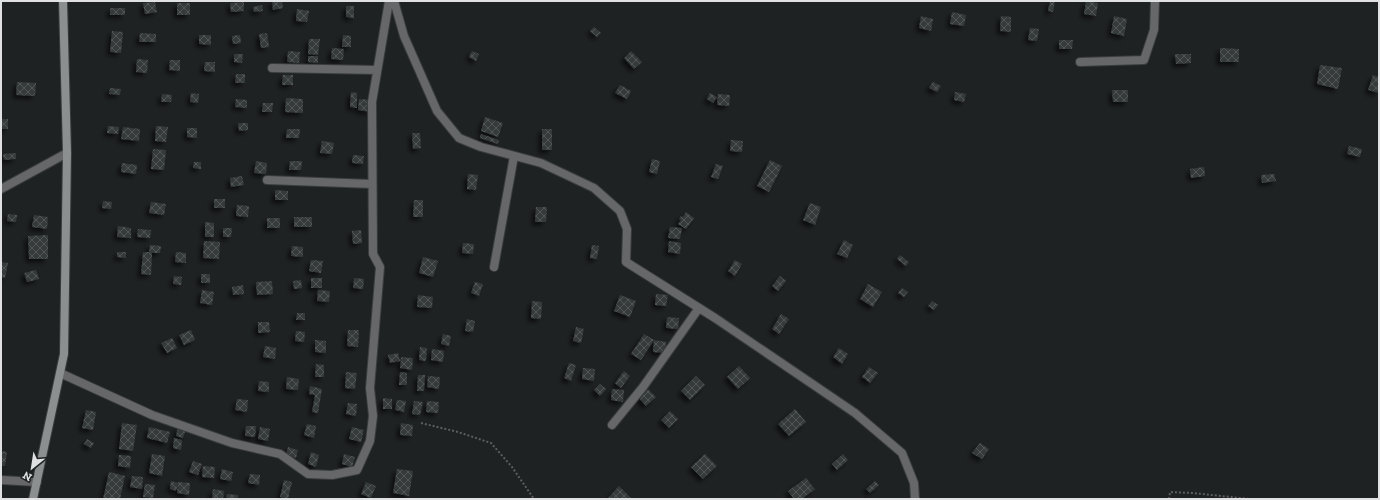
<svg xmlns="http://www.w3.org/2000/svg" width="1380" height="500" font-family="'Zilla Slab',serif">
	<defs>
		<pattern id="building-cross-hatch" width="8" height="8" patternUnits="userSpaceOnUse"><rect width="8" height="8" fill="#363a3b"/><path d="M0 0l8 8M0 8l8-8" fill="none" stroke="#535657"/></pattern>
		<filter id="shadow"><feDropShadow dx="-3.5" dy="3.5" stdDeviation="2" flood-color="#0009"/></filter>
	</defs>
	<rect width="100%" height="100%" fill="#1f2223"/>
	<!-- building -->
	<path fill="url(#building-cross-hatch)" filter="url(#shadow)" d="M 272,1 L 282,1 L 283,8 L 273,10 Z
		M 1050,1 L 1055,1 L 1053,12 L 1048,11 Z
		M 1086,1 L 1098,3 L 1096,16 L 1084,14 Z
		M 155,2 L 157,12 L 145,14 L 143,3 Z
		M 244,2 L 244,11 L 231,12 L 230,3 Z
		M 177,3 L 190,3 L 190,15 L 177,15 Z
		M 262,5 L 263,11 L 254,12 L 253,7 Z
		M 346,6 L 354,6 L 354,18 L 346,17 Z
		M 110,8 L 125,8 L 125,15 L 110,15 Z
		M 297,9 L 309,11 L 307,22 L 296,21 Z
		M 952,12 L 966,15 L 964,26 L 950,24 Z
		M 921,16 L 933,19 L 931,31 L 919,28 Z
		M 1001,16 L 1011,17 L 1011,32 L 1000,31 Z
		M 1114,16 L 1127,19 L 1124,36 L 1111,33 Z
		M 594,27 L 601,33 L 597,37 L 590,31 Z
		M 1030,28 L 1039,29 L 1037,41 L 1028,40 Z
		M 112,31 L 123,32 L 121,53 L 110,52 Z
		M 140,33 L 156,34 L 156,42 L 139,42 Z
		M 267,33 L 269,47 L 261,48 L 259,34 Z
		M 199,35 L 211,35 L 211,45 L 199,44 Z
		M 240,35 L 241,43 L 233,44 L 232,36 Z
		M 343,35 L 351,36 L 351,47 L 342,47 Z
		M 309,39 L 320,39 L 318,55 L 308,54 Z
		M 1059,40 L 1073,40 L 1072,49 L 1059,49 Z
		M 332,48 L 344,49 L 343,60 L 331,59 Z
		M 1220,48 L 1239,49 L 1239,62 L 1220,62 Z
		M 288,51 L 300,52 L 299,63 L 287,62 Z
		M 472,51 L 479,54 L 476,61 L 469,57 Z
		M 631,51 L 642,62 L 634,69 L 624,58 Z
		M 234,54 L 243,54 L 242,63 L 234,62 Z
		M 1175,54 L 1191,54 L 1191,63 L 1176,64 Z
		M 308,56 L 318,56 L 318,63 L 308,62 Z
		M 137,59 L 148,60 L 147,73 L 136,72 Z
		M 170,60 L 180,60 L 180,71 L 169,70 Z
		M 205,62 L 215,62 L 215,72 L 204,71 Z
		M 1320,65 L 1342,68 L 1338,89 L 1317,84 Z
		M 236,74 L 245,74 L 245,83 L 235,83 Z
		M 283,75 L 293,75 L 293,85 L 282,85 Z
		M 1373,75 L 1379,77 L 1379,93 L 1368,90 Z
		M 17,82 L 36,83 L 35,96 L 16,95 Z
		M 933,82 L 941,86 L 937,92 L 929,88 Z
		M 620,85 L 631,91 L 627,99 L 615,93 Z
		M 110,88 L 121,89 L 120,95 L 109,94 Z
		M 1112,90 L 1128,90 L 1128,102 L 1113,102 Z
		M 351,92 L 357,93 L 357,108 L 350,107 Z
		M 955,92 L 966,94 L 964,102 L 954,100 Z
		M 191,93 L 199,94 L 198,103 L 190,102 Z
		M 710,93 L 717,97 L 713,103 L 707,99 Z
		M 162,94 L 172,95 L 171,102 L 161,102 Z
		M 718,94 L 730,95 L 729,106 L 717,105 Z
		M 286,98 L 303,99 L 303,113 L 285,112 Z
		M 236,99 L 247,100 L 247,108 L 235,107 Z
		M 359,99 L 371,100 L 370,112 L 358,110 Z
		M 263,103 L 273,103 L 272,112 L 262,112 Z
		M 485,117 L 503,123 L 498,137 L 481,131 Z
		M 1,119 L 8,119 L 8,129 L 1,129 Z
		M 238,123 L 248,123 L 248,130 L 239,131 Z
		M 108,126 L 119,127 L 118,134 L 107,133 Z
		M 156,126 L 168,127 L 166,142 L 155,141 Z
		M 123,127 L 140,129 L 139,141 L 121,139 Z
		M 187,128 L 197,128 L 197,138 L 187,137 Z
		M 287,129 L 300,129 L 299,138 L 286,138 Z
		M 542,129 L 552,129 L 552,150 L 542,150 Z
		M 412,133 L 420,133 L 421,148 L 413,149 Z
		M 481,134 L 499,140 L 498,144 L 480,138 Z
		M 731,140 L 743,141 L 742,152 L 730,151 Z
		M 322,141 L 334,143 L 332,154 L 320,153 Z
		M 1349,146 L 1362,149 L 1360,157 L 1347,154 Z
		M 153,149 L 166,150 L 164,170 L 151,169 Z
		M 16,153 L 16,159 L 4,160 L 3,154 Z
		M 353,155 L 364,156 L 363,164 L 352,163 Z
		M 652,159 L 660,161 L 657,174 L 649,172 Z
		M 770,160 L 782,166 L 769,192 L 757,186 Z
		M 256,161 L 267,163 L 266,174 L 254,173 Z
		M 290,161 L 302,161 L 301,170 L 289,170 Z
		M 194,162 L 201,162 L 201,169 L 193,168 Z
		M 122,163 L 137,165 L 136,174 L 121,172 Z
		M 716,164 L 723,166 L 718,179 L 711,177 Z
		M 1204,167 L 1205,176 L 1191,178 L 1190,169 Z
		M 468,174 L 478,175 L 476,190 L 467,189 Z
		M 1274,174 L 1276,181 L 1262,183 L 1261,175 Z
		M 242,176 L 244,185 L 231,187 L 230,178 Z
		M 275,190 L 288,191 L 288,200 L 275,200 Z
		M 214,199 L 225,199 L 225,208 L 214,208 Z
		M 414,200 L 423,200 L 423,217 L 413,217 Z
		M 103,201 L 112,202 L 111,209 L 102,208 Z
		M 151,202 L 166,204 L 164,215 L 149,213 Z
		M 810,203 L 821,207 L 815,225 L 803,220 Z
		M 237,205 L 249,206 L 248,217 L 236,216 Z
		M 536,207 L 547,207 L 546,222 L 535,222 Z
		M 686,212 L 694,218 L 686,229 L 678,224 L 681,220 L 679,219 L 681,216 L 683,217 Z
		M 8,214 L 17,215 L 16,222 L 7,221 Z
		M 34,215 L 48,217 L 47,229 L 32,227 Z
		M 294,217 L 312,217 L 312,227 L 294,227 Z
		M 267,218 L 280,218 L 280,228 L 267,228 Z
		M 205,222 L 214,223 L 214,237 L 205,237 Z
		M 118,226 L 131,228 L 131,238 L 117,237 Z
		M 670,227 L 682,228 L 680,239 L 668,238 Z
		M 223,228 L 232,228 L 231,237 L 223,237 Z
		M 138,229 L 151,230 L 150,238 L 137,237 Z
		M 361,230 L 362,243 L 353,244 L 352,231 Z
		M 48,235 L 48,259 L 29,259 L 28,236 Z
		M 844,240 L 853,245 L 847,258 L 837,254 Z
		M 204,241 L 220,242 L 219,259 L 203,258 Z
		M 669,241 L 681,243 L 680,254 L 668,252 Z
		M 463,243 L 474,244 L 473,254 L 462,253 Z
		M 150,245 L 161,246 L 160,253 L 152,253 L 151,275 L 141,274 L 143,252 L 149,252 Z
		M 592,245 L 599,246 L 597,259 L 590,258 Z
		M 292,246 L 303,247 L 303,257 L 291,256 Z
		M 117,252 L 126,252 L 126,258 L 117,257 Z
		M 176,252 L 186,253 L 186,263 L 175,262 Z
		M 900,255 L 909,262 L 906,266 L 897,259 Z
		M 423,257 L 438,261 L 433,277 L 419,273 Z
		M 311,260 L 323,261 L 321,273 L 309,271 Z
		M 735,260 L 742,264 L 735,276 L 728,271 Z
		M 1,262 L 8,263 L 5,278 L 1,277 Z
		M 36,270 L 39,279 L 27,282 L 24,273 Z
		M 201,274 L 210,274 L 210,283 L 201,283 Z
		M 174,276 L 182,277 L 181,285 L 173,284 Z
		M 780,276 L 786,281 L 778,291 L 772,286 Z
		M 311,278 L 322,278 L 322,288 L 311,288 Z
		M 354,278 L 364,279 L 363,289 L 353,288 Z
		M 301,280 L 302,288 L 294,289 L 293,281 Z
		M 272,281 L 273,294 L 257,295 L 256,282 Z
		M 475,282 L 483,284 L 479,296 L 471,293 Z
		M 868,284 L 882,292 L 873,307 L 860,299 Z
		M 243,285 L 244,294 L 233,295 L 232,287 Z
		M 902,288 L 908,292 L 904,297 L 898,293 Z
		M 202,290 L 214,292 L 212,305 L 200,303 Z
		M 318,290 L 330,291 L 329,302 L 317,301 Z
		M 656,294 L 668,295 L 666,306 L 655,305 Z
		M 418,295 L 433,297 L 432,308 L 417,307 Z
		M 620,295 L 636,301 L 630,317 L 614,311 Z
		M 532,301 L 542,302 L 541,319 L 531,318 Z
		M 932,301 L 938,305 L 934,310 L 928,306 Z
		M 297,313 L 305,313 L 305,320 L 296,320 Z
		M 781,314 L 789,319 L 779,334 L 772,329 Z
		M 667,317 L 679,318 L 678,329 L 666,328 Z
		M 467,319 L 475,321 L 473,332 L 465,331 Z
		M 258,322 L 269,322 L 270,332 L 258,333 Z
		M 576,327 L 584,329 L 581,343 L 573,341 Z
		M 191,330 L 195,340 L 184,345 L 179,335 Z
		M 348,330 L 359,330 L 358,347 L 347,346 Z
		M 296,331 L 305,332 L 304,342 L 295,341 Z
		M 443,334 L 451,336 L 449,346 L 441,344 Z
		M 644,334 L 654,340 L 641,360 L 631,354 Z
		M 172,338 L 177,348 L 167,353 L 161,343 Z
		M 315,340 L 326,341 L 326,353 L 315,352 Z
		M 654,340 L 666,342 L 665,353 L 653,352 Z
		M 265,346 L 276,348 L 275,359 L 263,357 Z
		M 420,347 L 427,348 L 426,361 L 419,360 Z
		M 839,348 L 848,354 L 842,364 L 833,357 Z
		M 432,349 L 444,351 L 443,362 L 431,360 Z
		M 398,353 L 400,361 L 390,363 L 388,355 Z
		M 401,357 L 413,358 L 412,370 L 400,368 Z
		M 569,363 L 576,365 L 571,381 L 564,378 Z
		M 316,364 L 324,365 L 324,377 L 315,377 Z
		M 739,366 L 750,378 L 738,389 L 727,377 Z
		M 869,367 L 878,373 L 870,383 L 862,377 Z
		M 583,368 L 595,369 L 594,381 L 582,379 Z
		M 624,371 L 630,376 L 621,388 L 615,383 Z
		M 346,372 L 357,373 L 355,389 L 345,388 Z
		M 400,372 L 407,373 L 407,385 L 399,385 Z
		M 418,375 L 425,375 L 424,391 L 417,391 Z
		M 428,376 L 440,377 L 439,389 L 427,387 Z
		M 696,376 L 705,385 L 690,400 L 681,391 Z
		M 287,377 L 299,379 L 298,390 L 286,389 Z
		M 259,381 L 269,382 L 269,392 L 258,391 Z
		M 600,384 L 606,389 L 600,396 L 594,390 Z
		M 310,386 L 322,389 L 318,413 L 312,412 L 315,395 L 309,394 Z
		M 612,389 L 624,390 L 623,402 L 611,400 Z
		M 648,389 L 656,397 L 646,406 L 639,398 Z
		M 383,398 L 392,399 L 392,409 L 383,409 Z
		M 237,399 L 248,400 L 247,412 L 235,410 Z
		M 397,400 L 406,401 L 404,412 L 395,410 Z
		M 414,401 L 423,402 L 420,415 L 412,414 Z
		M 427,401 L 439,402 L 438,413 L 426,412 Z
		M 348,403 L 357,404 L 356,416 L 346,414 Z
		M 795,409 L 806,422 L 789,436 L 778,424 Z
		M 86,410 L 96,412 L 93,430 L 82,428 Z
		M 670,411 L 678,419 L 669,428 L 661,420 Z
		M 122,423 L 137,425 L 133,451 L 119,449 Z
		M 401,423 L 413,425 L 412,436 L 400,435 Z
		M 307,424 L 316,426 L 314,438 L 304,435 Z
		M 246,426 L 256,426 L 255,437 L 245,436 Z
		M 149,427 L 170,432 L 167,443 L 147,438 Z
		M 178,427 L 186,429 L 183,438 L 176,436 Z
		M 260,427 L 270,429 L 268,441 L 258,439 Z
		M 352,427 L 364,430 L 361,442 L 349,439 Z
		M 174,438 L 182,440 L 181,450 L 173,448 Z
		M 87,439 L 94,443 L 91,448 L 84,444 Z
		M 980,443 L 989,449 L 982,459 L 972,453 Z
		M 288,447 L 298,450 L 296,458 L 286,455 Z
		M 1,451 L 7,452 L 5,466 L 1,466 Z
		M 311,452 L 319,455 L 316,467 L 308,464 Z
		M 152,454 L 165,456 L 162,476 L 149,473 Z
		M 344,454 L 355,457 L 352,467 L 342,464 Z
		M 705,454 L 717,466 L 703,479 L 691,467 Z
		M 843,454 L 848,460 L 837,470 L 832,464 Z
		M 119,455 L 131,456 L 130,468 L 118,466 Z
		M 193,461 L 202,464 L 198,475 L 189,472 Z
		M 203,466 L 215,467 L 214,478 L 202,477 Z
		M 222,469 L 233,472 L 231,481 L 220,479 Z
		M 397,469 L 413,471 L 409,496 L 393,493 Z
		M 109,472 L 125,476 L 120,499 L 103,499 Z
		M 250,474 L 260,475 L 259,485 L 248,483 Z
		M 132,476 L 143,477 L 142,489 L 130,487 Z
		M 806,478 L 815,489 L 802,499 L 794,499 L 788,491 Z
		M 284,480 L 292,482 L 288,499 L 280,497 Z
		M 171,481 L 178,483 L 176,491 L 170,489 Z
		M 875,481 L 879,485 L 870,493 L 866,489 Z
		M 178,482 L 190,483 L 189,495 L 177,493 Z
		M 366,482 L 376,486 L 371,498 L 361,494 Z
		M 145,484 L 155,485 L 153,498 L 143,497 Z
		M 619,486 L 632,499 L 607,499 Z
		M 213,489 L 224,491 L 223,499 L 212,498 Z
		M 227,494 L 238,495 L 238,499 L 226,499 Z"/>
	<g fill="none" stroke-linecap="round" stroke-linejoin="round">
		<defs>
			<path id="street" d="M 394,1 L 404,36 L 437,111 L 459,138 L 481,147 L 541,163 L 594,188 L 620,211 L 627,229 L 626,262 L 715,318 L 855,413 L 902,453 L 914,483 L 915,499
				M 1080,62 L 1144,60 L 1154,30 L 1155,1
				M 272,68 L 377,70
				M 267,180 L 372,184
				M 1,189 L 67,153
				M 494,267 L 514,156
				M 60,373 L 152,415 L 232,443 L 280,454 L 308,474 L 332,475 L 357,470 L 370,441 L 373,416 L 370,388 L 380,267 L 373,254 L 372,102 L 389,1
				M 612,425 L 643,387 L 699,308
				M 1,480 L 37,482"/>
			<path id="secondary" d="M 33,499 L 64,354 L 67,153 L 63,1"/>
		</defs>
		<!-- street casing -->
		<use href="#street" stroke="#3a3d3e" stroke-width="10"/>
		<!-- secondary casing -->
		<use href="#secondary" stroke="#3a3d3e" stroke-width="10"/>
		<!-- path -->
		<path stroke="#5c5e5f" stroke-width="2" stroke-dasharray="2 2" stroke-linecap="butt" d="M 421,423 L 458,432 L 491,443 L 512,467 L 534,499
			M 1169,499 L 1170,492 L 1193,493 L 1249,499"/>
		<!-- street -->
		<use href="#street" stroke="#656768" stroke-width="8"/>
		<!-- secondary -->
		<use href="#secondary" stroke="#8c8f90" stroke-width="8"/>
	</g>
	<!-- border -->
	<rect width="1380" height="500" fill="none" stroke="#dfe1e2" stroke-width="4"/>
	<!-- north arrow -->
	<g transform="translate(32 468) rotate(210)" stroke="#1f2223" stroke-width="3" paint-order="stroke">
	<path d="M0-3L7 15L0 10L-7 15Z" fill="#dfe1e2"/>
	<text y="-6" font-size="11" font-weight="bold" text-anchor="middle" fill="#dfe1e2">N</text>
	</g>
</svg>
